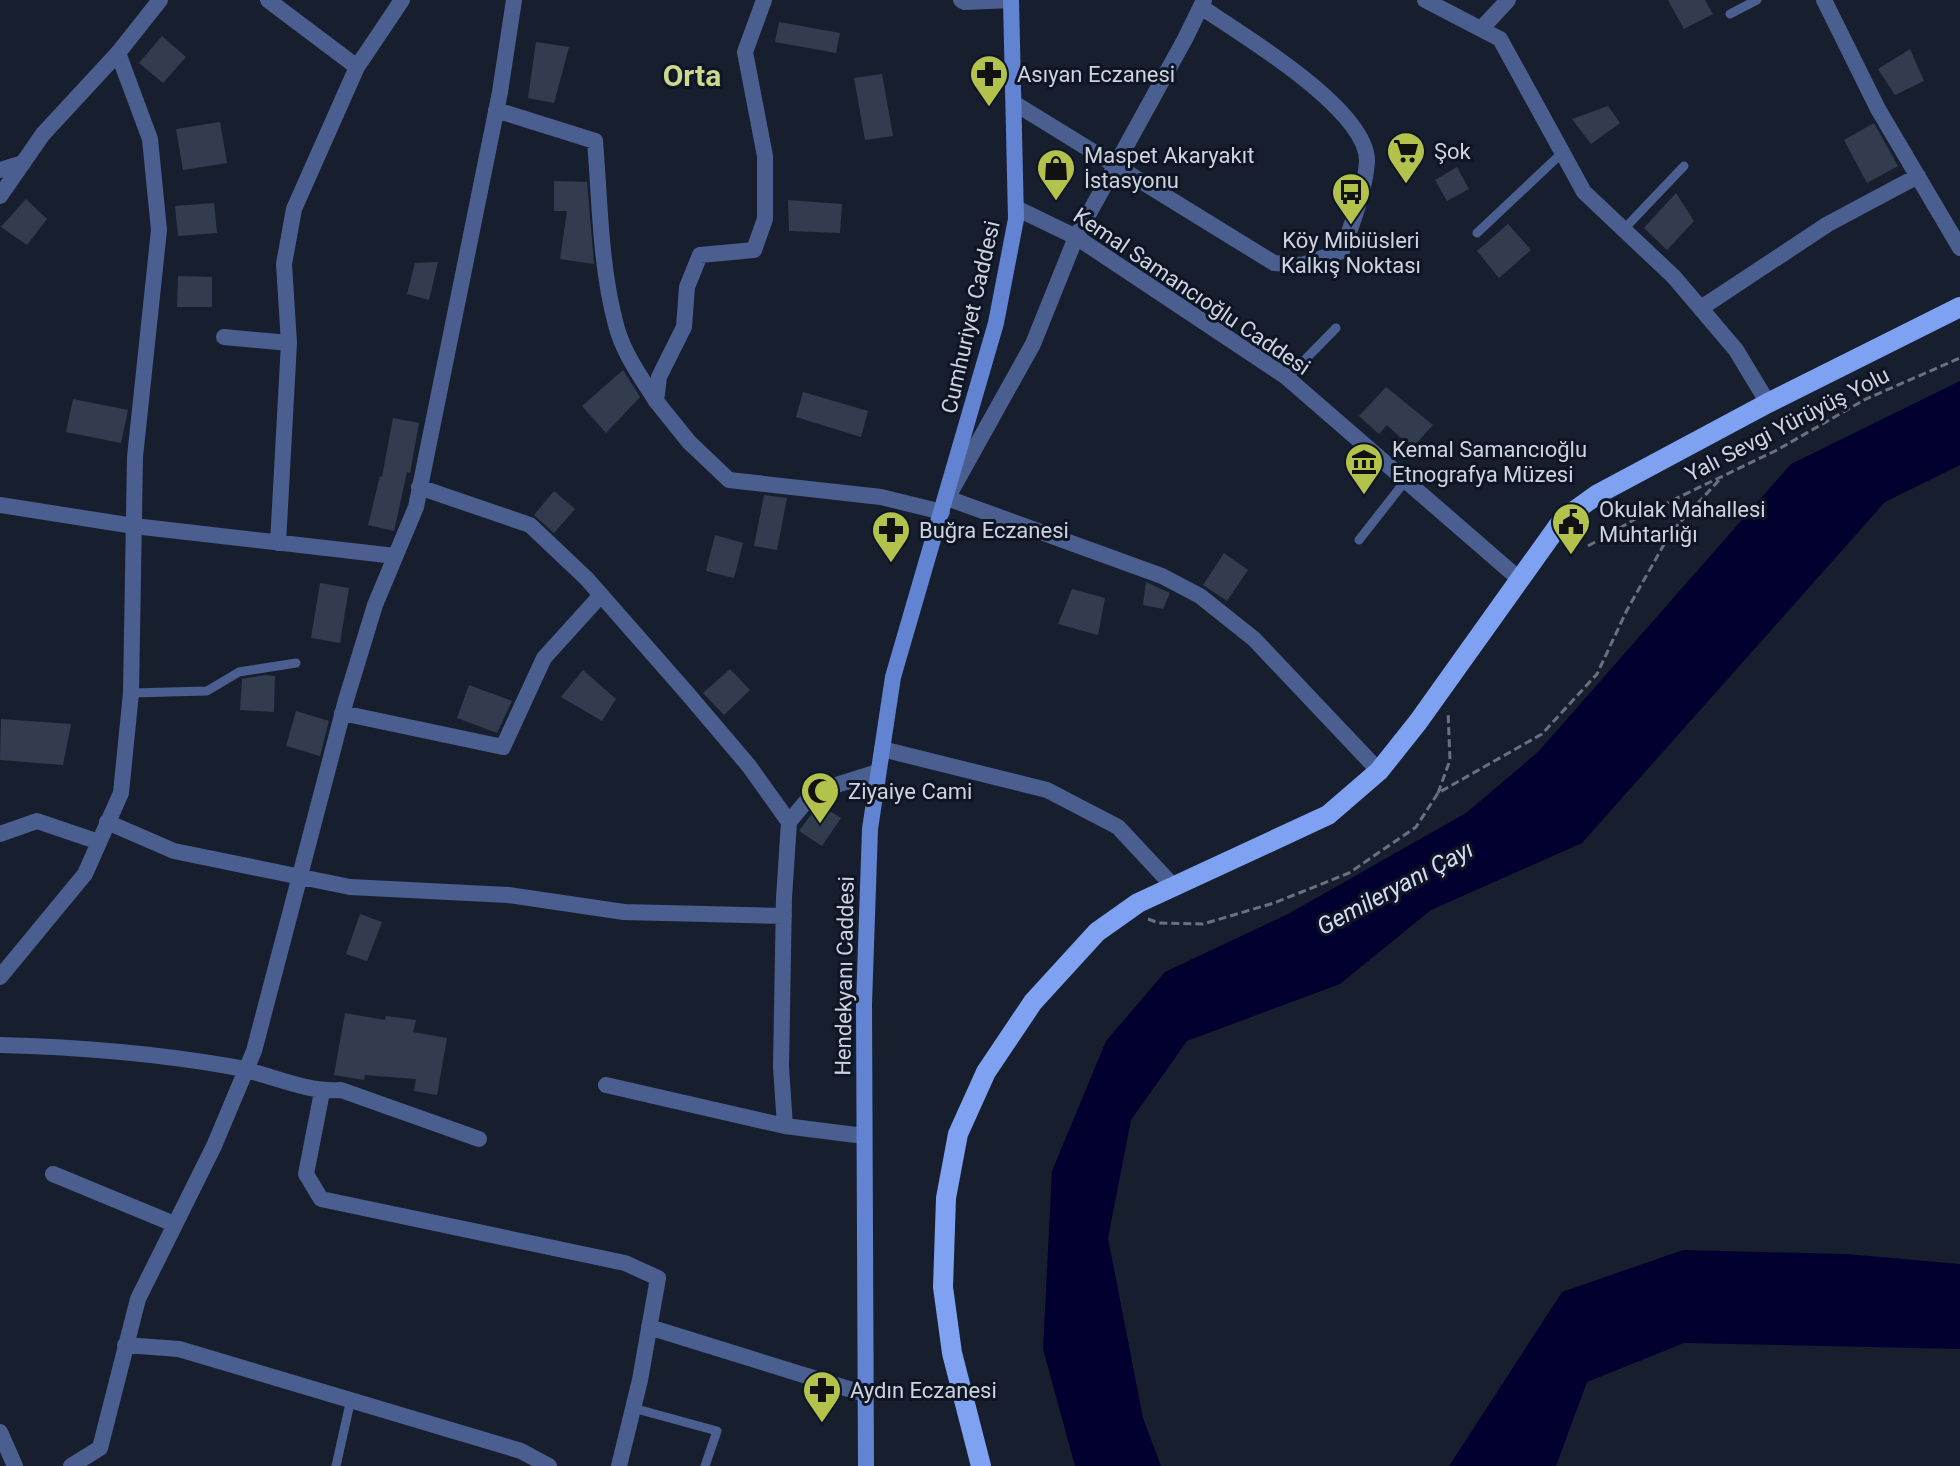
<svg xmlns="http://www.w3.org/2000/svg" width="1960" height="1466" font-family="Roboto,sans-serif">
	<rect width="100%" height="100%" fill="#171f2f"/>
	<!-- water -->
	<path fill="#01002f" d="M 1960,381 L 1960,465 L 1885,502 L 1582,843 L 1431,910 L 1340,984 L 1187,1041 L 1131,1120 L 1108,1238 L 1143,1418 L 1161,1466 L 1075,1466 L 1043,1349 L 1052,1171 L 1106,1041 L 1165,972 L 1288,914 L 1466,813 L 1538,752 L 1791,464 Z
		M 1683,1250 L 1846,1254 L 1960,1264 L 1960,1349 L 1684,1343 L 1587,1382 L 1556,1466 L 1449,1466 L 1562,1292 Z"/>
	<!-- building -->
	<path fill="#333c4e" d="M 1668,0 L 1705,0 L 1713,14 L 1684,29 Z
		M 779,22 L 840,33 L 836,53 L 775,42 Z
		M 162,36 L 186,57 L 163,83 L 139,63 Z
		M 536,42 L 569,47 L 554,103 L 528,98 Z
		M 1910,49 L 1924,81 L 1895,95 L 1878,69 Z
		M 882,74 L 893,136 L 865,140 L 854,78 Z
		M 1608,106 L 1620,123 L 1591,144 L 1572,119 Z
		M 220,122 L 227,163 L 183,170 L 176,129 Z
		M 1874,123 L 1898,166 L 1867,183 L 1844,140 Z
		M 1457,167 L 1469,189 L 1447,201 L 1435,180 Z
		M 554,181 L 587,182 L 594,264 L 560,259 L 567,211 L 554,211 Z
		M 1676,193 L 1694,221 L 1667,250 L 1644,228 Z
		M 26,199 L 47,219 L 27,245 L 1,227 Z
		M 788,200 L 842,204 L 840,233 L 789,231 Z
		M 214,203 L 217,233 L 178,236 L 175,206 Z
		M 1508,224 L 1531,250 L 1499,278 L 1477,251 Z
		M 438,262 L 429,300 L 407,294 L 415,263 Z
		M 178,276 L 212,277 L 212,307 L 177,307 Z
		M 623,370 L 640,397 L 606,433 L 582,406 Z
		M 1386,387 L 1433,425 L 1412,448 L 1387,425 L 1379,434 L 1359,416 Z
		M 803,392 L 868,411 L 861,437 L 796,417 Z
		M 73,399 L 128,410 L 121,443 L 66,432 Z
		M 393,418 L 419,423 L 410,473 L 407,472 L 394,531 L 368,525 L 380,476 L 382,477 Z
		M 554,491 L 575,509 L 554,533 L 534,515 Z
		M 764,495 L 787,498 L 777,550 L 754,546 Z
		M 715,535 L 743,543 L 734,578 L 706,571 Z
		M 1224,553 L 1248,570 L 1227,601 L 1203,585 Z
		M 1146,582 L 1170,593 L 1163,609 L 1143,605 Z
		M 320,583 L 349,588 L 340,643 L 311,638 Z
		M 1072,589 L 1105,598 L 1098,635 L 1058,624 Z
		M 730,669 L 750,690 L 724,715 L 703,693 Z
		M 583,670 L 616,699 L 602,721 L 561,697 Z
		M 265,675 L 275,676 L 274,712 L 240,710 L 242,679 Z
		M 469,685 L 512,701 L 497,733 L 457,718 Z
		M 296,711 L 329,721 L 320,756 L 286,746 Z
		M 1,719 L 71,724 L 63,765 L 0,760 Z
		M 819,804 L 841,818 L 822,846 L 799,831 Z
		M 360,914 L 382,922 L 367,961 L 346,954 Z
		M 345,1013 L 385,1020 L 386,1016 L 416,1020 L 413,1032 L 447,1038 L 437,1095 L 414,1091 L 416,1079 L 365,1075 L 364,1080 L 334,1075 Z"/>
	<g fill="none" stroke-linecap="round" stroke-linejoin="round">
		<!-- path -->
		<path stroke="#69707e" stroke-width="3" stroke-dasharray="8 4" stroke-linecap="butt" d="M 1588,546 L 1646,513 L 1777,450 L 1866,399 L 1960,358
			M 1438,793 L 1450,760 L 1448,711
			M 1148,919 L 1159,923 L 1203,924 L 1274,903 L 1349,873 L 1416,827 L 1438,793 L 1542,734 L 1597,674 L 1627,610 L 1671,532 L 1722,477"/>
		<!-- service -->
		<path stroke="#4a5f90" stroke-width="9" d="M 1730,14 L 1757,0
			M 1624,229 L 1684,166
			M 1477,233 L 1562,153
			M 1287,378 L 1336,328
			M 1359,540 L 1406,480
			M 131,693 L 207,691 L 239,672 L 296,663
			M 633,1408 L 717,1431 L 705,1466
			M 336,1466 L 351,1399"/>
		<!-- minor -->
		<path stroke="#4a5f90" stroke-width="16" d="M 268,0 L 357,67 L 402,0
			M 764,0 L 745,52 L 765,156 L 765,219 L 754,250 L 700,255 L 687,287 L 684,327 L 659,377 L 656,401 L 689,442 L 729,480 L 881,497 L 942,512
			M 961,0 L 965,2 L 1011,0
			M 1425,0 L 1500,39 L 1584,192 L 1674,277 L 1736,350 L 1768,403
			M 1824,0 L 1878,109 L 1960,248
			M 1481,29 L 1508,0
			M 1014,103 L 1274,263 L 1302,265 L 1342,251 C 1352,225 1365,190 1367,162 C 1369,110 1241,34 1201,7
			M 496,110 L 595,141 C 600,201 600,266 616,325 C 623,353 641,377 656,401
			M 0,170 L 23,163
			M 1016,208 L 1076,237 L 1285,376 L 1518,578
			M 1701,308 L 1828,224 L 1918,176
			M 224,337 L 289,343 L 278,543
			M 289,343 L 284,264 L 294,209 L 357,67
			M 419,487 L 530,525 L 587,579 L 687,693 L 749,766 L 789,822
			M 947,498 L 1162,576 L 1200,596 L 1254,639 L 1379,771
			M 0,505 L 134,526 L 395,556
			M 342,713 L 503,747 L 544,658 L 601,595
			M 882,749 L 1047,790 L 1118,827 L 1174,887
			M 107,822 L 174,851 L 350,887 L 508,895 L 624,912 L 784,916
			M 0,834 L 37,821 L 99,842
			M 0,977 L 85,874 L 121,793 L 131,693 L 135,457 L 159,230 L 150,139 L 118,53
			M 0,1045 C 76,1047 153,1053 228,1066 C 266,1072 303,1093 341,1090 L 479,1139
			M 606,1085 L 785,1126 L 864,1136
			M 322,1092 L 306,1174 L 321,1199 L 625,1263 L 658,1278 L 640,1380 L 619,1466
			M 785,1126 L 781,1067 L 784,898 L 789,822 L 814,792 L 877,772
			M 53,1174 L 174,1224
			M 649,1327 L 865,1394
			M 125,1345 L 179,1349 L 521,1451 L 549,1466
			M 0,1432 L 15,1466
			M 71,1466 L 100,1448 L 138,1299 L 214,1146 L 254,1051 L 346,700 L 375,605 L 416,507 L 500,92 L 514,0"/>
		<!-- tertiary -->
		<path stroke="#4a5f90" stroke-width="16" d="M 0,196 L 43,134 L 118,53 L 160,0
			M 950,493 L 1033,344 L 1076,237 L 1185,39 L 1204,0"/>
		<!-- secondary -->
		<path stroke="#6283d2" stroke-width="16" d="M 866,1466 L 864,1004 L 870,829 L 893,677 L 996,323 L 1016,219 L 1011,0"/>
		<!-- primary -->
		<path stroke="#7ea1f2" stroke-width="20" d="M 981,1466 L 952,1353 L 943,1287 L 946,1198 L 958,1134 L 986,1072 L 1033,1002 L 1097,932 L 1138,903 L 1328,815 L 1379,771 L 1418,722 L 1563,519 L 1598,494 L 1768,403 L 1960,307"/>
	</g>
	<!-- icons -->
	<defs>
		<symbol id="pharmacy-pin" viewBox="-11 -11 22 30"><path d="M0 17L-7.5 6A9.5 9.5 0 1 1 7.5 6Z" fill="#b3c24b" stroke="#0e1525"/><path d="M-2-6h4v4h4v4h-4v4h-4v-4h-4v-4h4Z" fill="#111"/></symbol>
		<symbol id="supermarket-pin" viewBox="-11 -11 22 30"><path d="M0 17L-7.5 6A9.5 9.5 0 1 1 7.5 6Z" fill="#b3c24b" stroke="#0e1525"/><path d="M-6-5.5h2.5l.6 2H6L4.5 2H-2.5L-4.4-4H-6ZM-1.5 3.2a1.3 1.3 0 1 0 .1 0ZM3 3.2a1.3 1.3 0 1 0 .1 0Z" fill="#111"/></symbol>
		<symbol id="shop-pin" viewBox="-11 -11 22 30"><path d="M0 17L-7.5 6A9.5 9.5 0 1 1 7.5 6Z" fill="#b3c24b" stroke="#0e1525"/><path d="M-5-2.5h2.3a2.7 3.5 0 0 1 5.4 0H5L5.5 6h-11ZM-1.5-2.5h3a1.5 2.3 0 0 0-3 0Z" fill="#111"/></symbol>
		<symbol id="bus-pin" viewBox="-11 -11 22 30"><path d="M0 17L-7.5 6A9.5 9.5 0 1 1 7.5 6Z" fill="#b3c24b" stroke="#0e1525"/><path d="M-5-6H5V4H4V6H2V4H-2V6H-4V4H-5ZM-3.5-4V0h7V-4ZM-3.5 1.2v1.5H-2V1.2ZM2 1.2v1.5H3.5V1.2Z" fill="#111"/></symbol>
		<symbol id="museum-pin" viewBox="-11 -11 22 30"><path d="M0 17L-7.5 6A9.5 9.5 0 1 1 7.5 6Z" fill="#b3c24b" stroke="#0e1525"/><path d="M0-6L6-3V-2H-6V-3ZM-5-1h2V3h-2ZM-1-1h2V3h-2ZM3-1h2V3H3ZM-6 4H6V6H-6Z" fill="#111"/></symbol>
		<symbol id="civic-pin" viewBox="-11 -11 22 30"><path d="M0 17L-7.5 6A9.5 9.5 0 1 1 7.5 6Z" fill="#b3c24b" stroke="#0e1525"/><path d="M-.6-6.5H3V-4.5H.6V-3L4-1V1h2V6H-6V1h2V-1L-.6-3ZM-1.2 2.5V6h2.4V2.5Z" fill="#111"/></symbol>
		<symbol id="mosque-pin" viewBox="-11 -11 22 30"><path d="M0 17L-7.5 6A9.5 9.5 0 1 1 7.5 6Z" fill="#b3c24b" stroke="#0e1525"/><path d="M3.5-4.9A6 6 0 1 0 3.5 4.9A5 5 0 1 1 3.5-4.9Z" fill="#111"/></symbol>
	</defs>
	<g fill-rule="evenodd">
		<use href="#pharmacy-pin" x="967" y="52" width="44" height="60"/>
		<use href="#supermarket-pin" x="1384" y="129" width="44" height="60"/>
		<use href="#shop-pin" x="1034" y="146" width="44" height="60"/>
		<use href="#bus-pin" x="1329" y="170" width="44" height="60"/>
		<use href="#museum-pin" x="1342" y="440" width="44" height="60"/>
		<use href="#civic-pin" x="1549" y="500" width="44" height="60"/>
		<use href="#pharmacy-pin" x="869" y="508" width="44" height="60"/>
		<use href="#mosque-pin" x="798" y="769" width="44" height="60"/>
		<use href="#pharmacy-pin" x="800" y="1368" width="44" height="60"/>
	</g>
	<g text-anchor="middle" stroke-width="6" stroke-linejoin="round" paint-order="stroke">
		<!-- poi labels -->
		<g font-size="22" fill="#ced3df" stroke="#0e1525" text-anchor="start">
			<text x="1017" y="82">Asıyan Eczanesi</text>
			<text x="1434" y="159">Şok</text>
			<text x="1084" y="163">Maspet Akaryakıt<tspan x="1084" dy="25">İstasyonu</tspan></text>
			<text x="1351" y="248" text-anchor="middle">Köy Mibiüsleri<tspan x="1351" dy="25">Kalkış Noktası</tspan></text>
			<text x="1392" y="457">Kemal Samancıoğlu<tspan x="1392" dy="25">Etnografya Müzesi</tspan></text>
			<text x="1599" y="517">Okulak Mahallesi<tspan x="1599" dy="25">Muhtarlığı</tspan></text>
			<text x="919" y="538">Buğra Eczanesi</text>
			<text x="848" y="799">Ziyaiye Cami</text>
			<text x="850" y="1398">Aydın Eczanesi</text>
		</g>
		<!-- street labels -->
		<g font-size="22" fill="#ced3df" stroke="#0e1525">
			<text transform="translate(1192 291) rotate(34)" y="8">Kemal Samancıoğlu Caddesi</text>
			<text transform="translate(970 317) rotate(-77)" y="8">Cumhuriyet Caddesi</text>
			<text transform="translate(1787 424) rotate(-27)" y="8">Yalı Sevgi Yürüyüş Yolu</text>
			<text transform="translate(844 976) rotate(-89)" y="8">Hendekyanı Caddesi</text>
		</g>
		<!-- water labels -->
		<g font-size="24" font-style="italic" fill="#d3ddf2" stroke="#0e1525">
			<text transform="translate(1395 888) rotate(-28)" y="8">Gemileryanı Çayı</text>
		</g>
		<!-- district labels -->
		<g font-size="30" font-weight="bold" fill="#cdd98d" stroke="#0e1525">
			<text x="692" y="86">Orta</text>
		</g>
	</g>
</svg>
